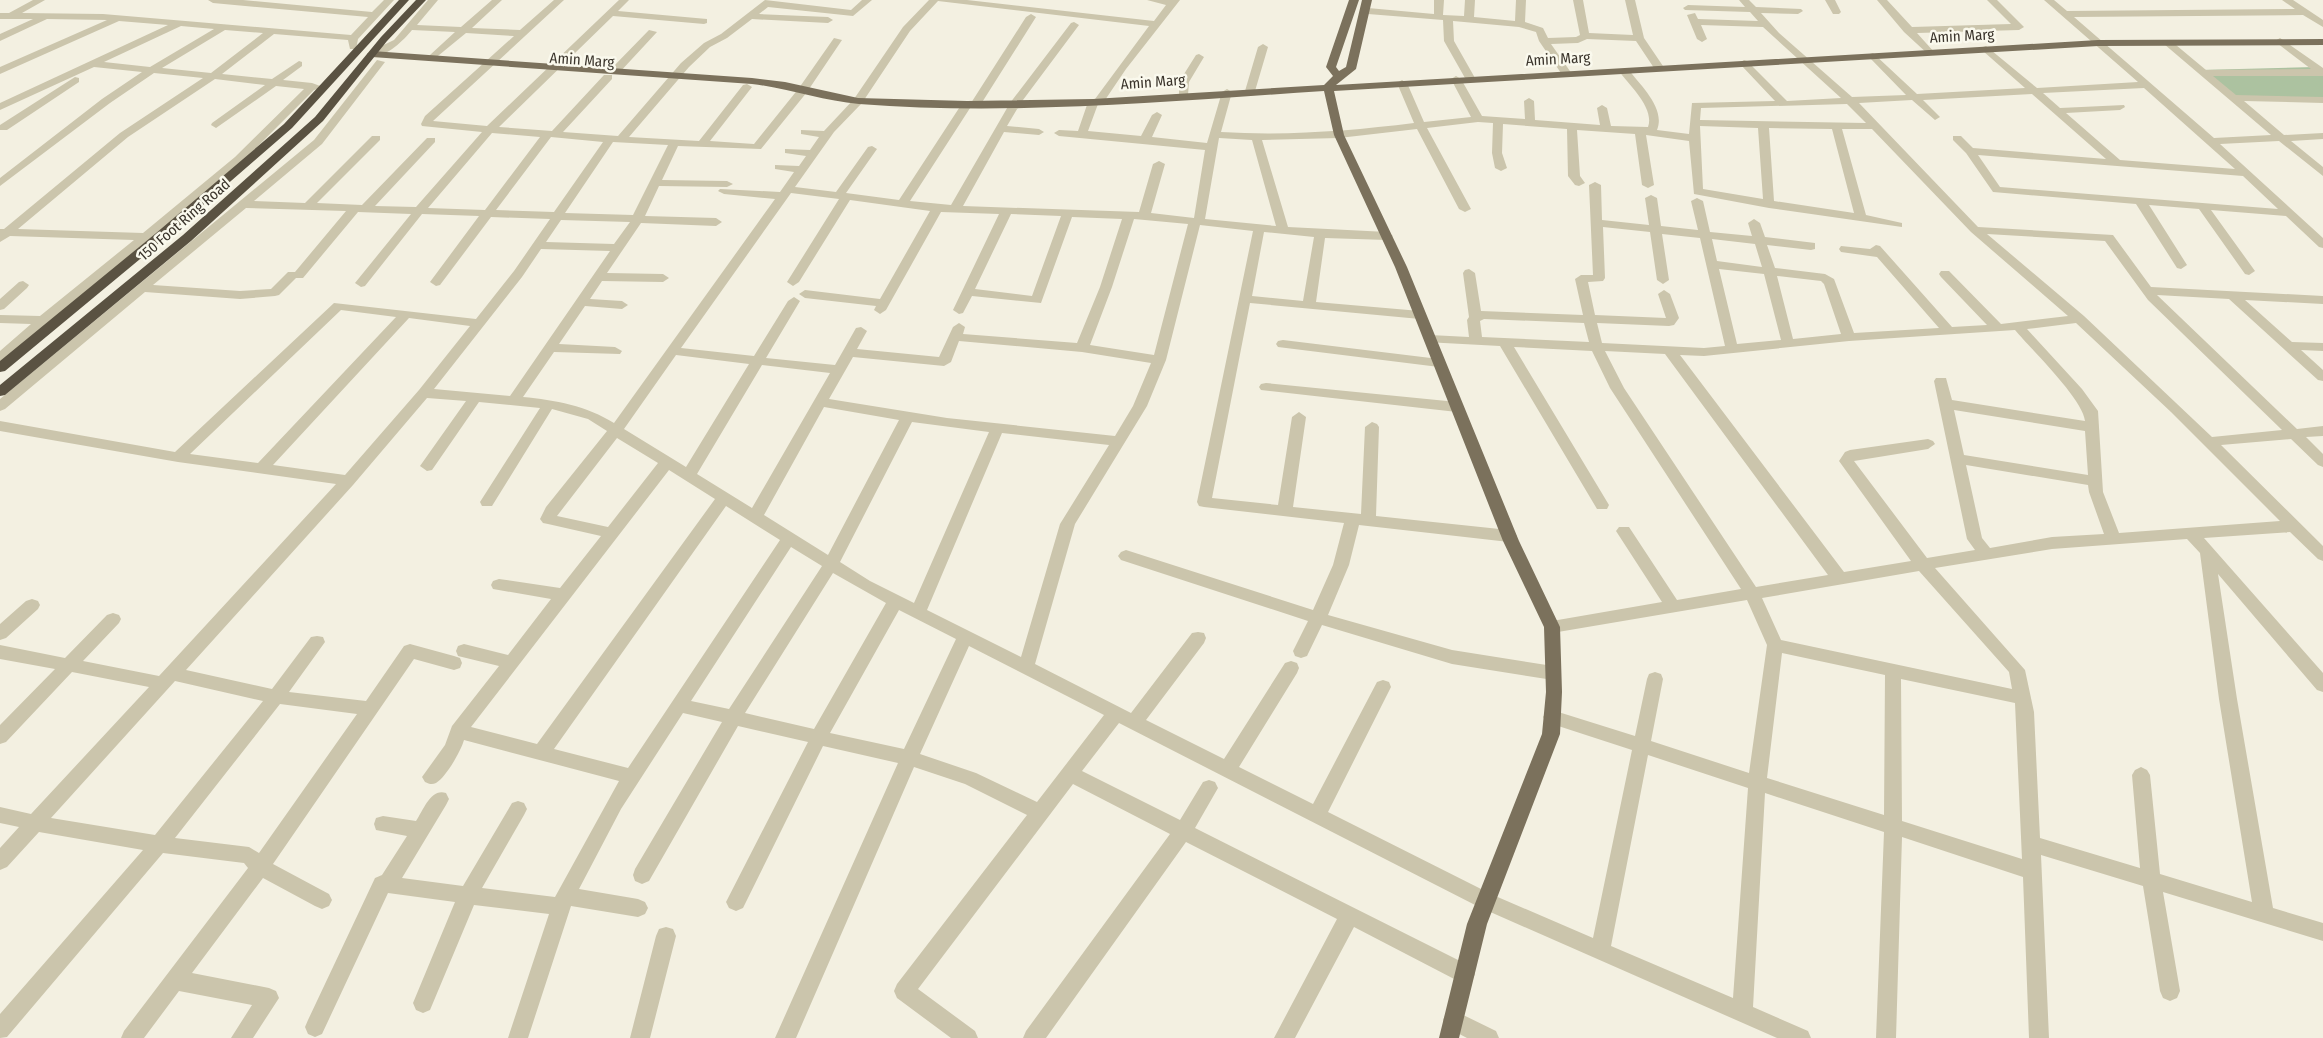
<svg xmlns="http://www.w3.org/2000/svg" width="2323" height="1038" font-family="'Fira Sans Condensed',sans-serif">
	<rect width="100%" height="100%" fill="#f3f0e1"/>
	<!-- green -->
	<path fill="#acc2a0" d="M 2314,67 L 2323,73 L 2323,100 L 2234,98 L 2200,70 Z"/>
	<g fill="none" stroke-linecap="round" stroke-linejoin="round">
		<!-- minor -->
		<path fill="#cbc5ac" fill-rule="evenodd" d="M 33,0 L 45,0 L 22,13 L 103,14 L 351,35 L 368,17 L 213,3 L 208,0 L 243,0 L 372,12 L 384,0 L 394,0 L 358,39 L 356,49 L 350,49 L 348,40 L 274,34 L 222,74 L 272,79 L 299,61 L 302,62 L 302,66 L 283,80 L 312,83 L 323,87 L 314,90 L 243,161 L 155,235 L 154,240 L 148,240 L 5,361 L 0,362 L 0,351 L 31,324 L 0,323 L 0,315 L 40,316 L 134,240 L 10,236 L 0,242 L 0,229 L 4,229 L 120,133 L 203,78 L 154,73 L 110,103 L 0,186 L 0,178 L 102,99 L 142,72 L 94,67 L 0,110 L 0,103 L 168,25 L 119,21 L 0,74 L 0,67 L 107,20 L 47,19 L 0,41 L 0,34 L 33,19 L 0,19 L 0,13 L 9,13 ZM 181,26 L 214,29 L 150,67 L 104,62 ZM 225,30 L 263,33 L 211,73 L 162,68 ZM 215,79 L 265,85 L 212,123 L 211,125 L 216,128 L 276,86 L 304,89 L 235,157 L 143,233 L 18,229 L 128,137 Z
			M 428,0 L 438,0 L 417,25 L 461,27 L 492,0 L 502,0 L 472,28 L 520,30 L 554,0 L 564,0 L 433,121 L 487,126 L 619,0 L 629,0 L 618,11 L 707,19 L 707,23 L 704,24 L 613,16 L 499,127 L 552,131 L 604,75 L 612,75 L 612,79 L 563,132 L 618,136 L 681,63 L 704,43 L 721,34 L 765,0 L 851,10 L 862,0 L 872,0 L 853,16 L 768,7 L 759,14 L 828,17 L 833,20 L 828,23 L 752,19 L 727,38 L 710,47 L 689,67 L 629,137 L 699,141 L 743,85 L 747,84 L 752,87 L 710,141 L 754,144 L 799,88 L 834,38 L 842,40 L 807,92 L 761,149 L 678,146 L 662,180 L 727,181 L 733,184 L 727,187 L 659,186 L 645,216 L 716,218 L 722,222 L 716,226 L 641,223 L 607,273 L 663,274 L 669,278 L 663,282 L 602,281 L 590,299 L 622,301 L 628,305 L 622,309 L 585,306 L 559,344 L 615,347 L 622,351 L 620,354 L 554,352 L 523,397 C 555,400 587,406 614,423 L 775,199 L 724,194 L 718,191 L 720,189 L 780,192 L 794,172 L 775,169 L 775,165 L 799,166 L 806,156 L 785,153 L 785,149 L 810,150 L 819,137 L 801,134 L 801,130 L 824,131 L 854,99 L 903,27 L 929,0 L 967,0 L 1154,21 L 1166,5 L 1147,0 L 1180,0 L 1126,69 L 1103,103 L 1098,104 L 1088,131 L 1141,136 L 1152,115 L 1157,112 L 1162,115 L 1152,137 L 1207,143 L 1222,92 L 1227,89 L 1232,92 L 1221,132 C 1285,136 1350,131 1414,123 L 1397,83 L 1402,80 L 1407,83 L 1424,122 L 1471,117 L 1451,79 L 1456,76 L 1461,79 L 1482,116 L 1525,119 L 1524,101 L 1529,98 L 1534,101 L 1535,120 L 1600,125 L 1597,108 L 1602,105 L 1607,108 L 1611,126 L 1648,127 C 1655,108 1629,85 1619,71 L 1628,69 C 1640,85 1666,108 1657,130 L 1689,134 L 1692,103 L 1775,101 L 1741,65 L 1739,63 L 1744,60 L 1747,61 L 1787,101 L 1841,98 L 1763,27 L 1701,25 L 1707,39 L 1702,42 L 1697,39 L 1687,15 L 1695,13 L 1698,19 L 1758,21 L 1750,12 L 1685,10 L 1683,8 L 1688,5 L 1745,7 L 1739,0 L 1749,0 L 1756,7 L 1801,9 L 1803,11 L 1798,14 L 1761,13 L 1779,33 L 1852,97 L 1906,95 L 1870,58 L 1870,54 L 1873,53 L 1917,94 L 2025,88 L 1983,51 L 1983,47 L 1986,46 L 2037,88 L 2138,82 L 2044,0 L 2054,0 L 2067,11 L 2295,9 L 2282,0 L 2293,0 L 2323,20 L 2323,27 L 2303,15 L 2074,17 L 2214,138 L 2271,135 L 2164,44 L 2164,40 L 2170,40 L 2206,70 L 2311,69 L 2277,43 L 2275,41 L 2280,38 L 2323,68 L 2323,76 L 2213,76 L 2236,95 L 2323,97 L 2323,103 L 2244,101 L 2284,135 L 2323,133 L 2323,139 L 2291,141 L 2323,167 L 2323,176 L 2279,141 L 2220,144 L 2323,238 L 2323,248 L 2319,247 L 2286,216 L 2211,210 L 2255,271 L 2249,275 L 2245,274 L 2199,209 L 2149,205 L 2187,265 L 2181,269 L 2177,268 L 2136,204 L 1993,192 L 1966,153 L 1953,140 L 1953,136 L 1961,136 L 1973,148 L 2106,159 L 2032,94 L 1923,100 L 1940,117 L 1935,120 L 1912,100 L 1859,103 L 1978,227 L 2113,235 L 2151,287 L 2323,296 L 2323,304 L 2245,300 L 2292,342 L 2323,343 L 2323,351 L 2301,350 L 2323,370 L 2323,381 L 2318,380 L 2229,299 L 2157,295 L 2297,429 L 2323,426 L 2323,436 L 2306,437 L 2323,454 L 2323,467 L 2318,465 L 2291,439 L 2221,445 L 2323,546 L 2323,561 L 2318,559 L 2290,532 L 2204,538 L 2323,673 L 2323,692 L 2317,690 L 2218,574 L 2237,699 L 2273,908 L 2323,923 L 2323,941 L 2163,892 L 2180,991 L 2177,998 L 2170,1001 L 2163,998 L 2160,991 L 2143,886 L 2041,855 L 2049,1038 L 2029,1038 L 2023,877 L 1902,837 L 1896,1038 L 1876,1038 L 1884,832 L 1765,793 L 1753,1007 L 1808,1031 L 1811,1038 L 1777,1038 L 1479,907 L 1119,723 L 1082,771 L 1180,820 L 1203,782 L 1209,780 L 1215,782 L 1218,788 L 1195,828 L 1472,967 L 1475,974 L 1472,981 L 1465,984 L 1458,981 L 1354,927 L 1295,1038 L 1274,1038 L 1337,919 L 1186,842 L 1046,1038 L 1023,1038 L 1026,1031 L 1170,834 L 1073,784 L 918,989 L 975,1031 L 978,1038 L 951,1038 L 897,998 L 894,991 L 897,984 L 1027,815 L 965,784 L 914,767 L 796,1038 L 775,1038 L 898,763 L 823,746 L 743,908 L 736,911 L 729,908 L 726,902 L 808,742 L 738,726 L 649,881 L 642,884 L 635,881 L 633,875 L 635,869 L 722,722 L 683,713 L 621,809 L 579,889 L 638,899 L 645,902 L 648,908 L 645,914 L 638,917 L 571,906 L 528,1038 L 508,1038 L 549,914 L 474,905 L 430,1010 L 423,1013 L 416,1010 L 413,1003 L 455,902 L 388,893 L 322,1034 L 315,1037 L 308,1034 L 305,1027 L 308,1020 L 375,878 L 382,875 L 407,836 L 376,830 L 374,824 L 376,818 L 383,816 L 416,821 C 424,809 431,788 446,793 L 449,799 L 446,805 L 402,878 L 463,886 L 512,803 L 518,801 L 524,803 L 527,809 L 524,815 L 482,888 L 555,897 L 619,781 L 464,740 C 461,751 446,777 436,783 C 432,785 429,784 425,782 L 422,777 L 445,745 L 452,726 L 499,666 L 458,656 L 456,651 L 458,646 L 464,644 L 508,655 L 551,599 L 493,589 L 491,585 L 493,581 L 499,579 L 560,588 L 601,536 L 548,524 L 543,523 L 540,519 L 546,507 L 607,431 L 588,419 L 552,409 L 492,506 L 482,506 L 480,502 L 540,408 L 479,402 L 432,470 L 427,471 L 420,466 L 466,401 L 427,398 L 353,485 L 186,670 L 272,689 L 311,637 L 317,636 L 323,637 L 325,642 L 289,692 L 366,701 L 404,646 L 410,644 L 454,656 L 460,658 L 462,663 L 460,668 L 454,670 L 414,659 L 273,864 L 329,894 L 332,900 L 329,906 L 322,909 L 315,906 L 263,878 L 192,973 L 269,988 L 276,991 L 279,998 L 253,1038 L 231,1038 L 252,1005 L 179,991 L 144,1038 L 121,1038 L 124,1031 L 248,868 L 244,863 L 163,853 L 7,1037 L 0,1038 L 0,1014 L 143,850 L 39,832 L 7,867 L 0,870 L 0,848 L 19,827 L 0,823 L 0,807 L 31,814 L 149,687 L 72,672 L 6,742 L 0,744 L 0,725 L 55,669 L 0,659 L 0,645 L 65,658 L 107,615 L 113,613 L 119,615 L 121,619 L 119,623 L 83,661 L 159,676 L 336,484 L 178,462 L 0,431 L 0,421 L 175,452 L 334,303 L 476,319 L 514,271 L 550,219 L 491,217 L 440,285 L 436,286 L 430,282 L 479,216 L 422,214 L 365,286 L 361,287 L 355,283 L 411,214 L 358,212 L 303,278 L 296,278 L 279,295 L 275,296 L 240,299 L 145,292 L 5,409 L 0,411 L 0,399 L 314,140 L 377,60 L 385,62 L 322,144 L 254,201 L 305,203 L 372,136 L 380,136 L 380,140 L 317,203 L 362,205 L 427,138 L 435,138 L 435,142 L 375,206 L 416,207 L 482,132 L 422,126 L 421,124 L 425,116 L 514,36 L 466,33 L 433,60 L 430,59 L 430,55 L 455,32 L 412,30 C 403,41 385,59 369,56 L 369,52 L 394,40 ZM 938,1 L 1149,26 L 1095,99 L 1088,102 L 1078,131 L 1059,130 L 1054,133 L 1059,136 L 1205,150 L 1194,218 L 1151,213 L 1165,164 L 1159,161 L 1153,164 L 1139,212 L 963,206 L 1004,132 L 1039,135 L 1044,132 L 1039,129 L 1007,126 L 1020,104 L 1079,25 L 1074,22 L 1071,23 L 1010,103 L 951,205 L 910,201 L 972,105 L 976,107 L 981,104 L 1036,17 L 1031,14 L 1026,17 L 971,103 L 963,102 L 899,200 L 846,193 L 877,149 L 872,146 L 868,147 L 836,192 L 795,187 L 834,132 L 862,103 L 910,31 ZM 2144,88 L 2235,169 L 2120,160 L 2066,113 L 2120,110 L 2125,107 L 2124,105 L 2060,108 L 2043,93 ZM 1847,104 L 1866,123 L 1700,120 L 1701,108 ZM 1478,122 L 1493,123 L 1492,153 L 1495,168 L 1501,171 L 1507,168 L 1502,153 L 1503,124 L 1567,129 L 1568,176 L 1575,185 L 1579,186 L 1585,183 L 1580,176 L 1577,130 L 1635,134 L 1642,185 L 1648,188 L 1654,185 L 1646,135 L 1689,141 L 1694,194 L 1769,208 L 1902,227 L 1902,223 L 1866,215 L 1842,129 L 1872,129 L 1971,232 L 2068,316 L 2001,324 L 1949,271 L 1941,271 L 1939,274 L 1941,277 L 1987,325 L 1952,327 L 1880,246 L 1876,245 L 1870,249 L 1841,246 L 1839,249 L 1841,252 L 1877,257 L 1939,328 L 1854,333 L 1834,279 L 1825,274 L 1775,268 L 1767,245 L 1811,250 L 1815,249 L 1815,243 L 1765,237 L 1760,223 L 1754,219 L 1748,223 L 1752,236 L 1710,232 L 1703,201 L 1697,198 L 1691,201 L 1698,230 L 1661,226 L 1657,198 L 1651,195 L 1645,198 L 1649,225 L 1602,220 L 1601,185 L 1595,182 L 1589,185 L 1593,275 L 1581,275 L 1575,279 L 1583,315 L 1481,311 L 1475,273 L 1469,269 L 1465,270 L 1463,273 L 1469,317 L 1467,320 L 1469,337 L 1430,335 L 1424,339 L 1425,342 L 1500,346 L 1597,509 L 1607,509 L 1609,505 L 1514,347 L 1592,351 L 1610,388 L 1741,589 L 1677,600 L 1629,527 L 1619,527 L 1616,531 L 1662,602 L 1552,621 L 1546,623 L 1544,627 L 1546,631 L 1552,633 L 1747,600 L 1767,645 L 1749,773 L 1651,741 L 1663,679 L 1661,674 L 1655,672 L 1649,674 L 1647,679 L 1635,736 L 1552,710 L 1546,712 L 1543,717 L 1546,722 L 1632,750 L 1593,938 L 1493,895 L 1328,812 L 1391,687 L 1389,682 L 1383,680 L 1377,682 L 1313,804 L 1239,767 L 1297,673 L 1299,668 L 1297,663 L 1291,661 L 1285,663 L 1224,759 L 1146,720 L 1204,643 L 1206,638 L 1204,633 L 1198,632 L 1192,633 L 1131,713 L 1035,664 L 1075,524 L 1147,406 L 1166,360 L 1200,225 L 1253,231 L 1197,502 L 1199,506 L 1204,507 L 1344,523 L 1333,565 L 1313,610 L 1126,550 L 1121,552 L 1118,556 L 1121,560 L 1308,621 L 1293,651 L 1295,656 L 1301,658 L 1307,656 L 1322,625 L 1452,664 L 1553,680 L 1559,678 L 1561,673 L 1559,668 L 1553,666 L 1452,650 L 1328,615 L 1349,565 L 1359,525 L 1509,542 L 1514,540 L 1517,536 L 1514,532 L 1509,530 L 1376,516 L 1379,427 L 1377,424 L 1372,422 L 1365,427 L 1361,514 L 1293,507 L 1306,417 L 1299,412 L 1292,417 L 1278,505 L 1212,498 L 1250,303 L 1420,319 L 1426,315 L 1420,311 L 1316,302 L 1325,238 L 1387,240 L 1393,236 L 1387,232 L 1288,227 L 1262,140 L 1339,138 L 1417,129 L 1459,209 L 1465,212 L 1471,209 L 1427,128 ZM 1700,126 L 1758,128 L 1763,199 L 1703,189 ZM 1769,128 L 1832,129 L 1854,213 L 1774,201 ZM 492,133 L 540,137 L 485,210 L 428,208 ZM 551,137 L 603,142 L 554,212 L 496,210 ZM 1219,138 L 1252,140 L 1276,226 L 1205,219 ZM 613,142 L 668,145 L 633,215 L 565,213 ZM 1978,155 L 2243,176 L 2278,209 L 2000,187 ZM 791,193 L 839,199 L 787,282 L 793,286 L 799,282 L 850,200 L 930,211 L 880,299 L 805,290 L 799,294 L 805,298 L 876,306 L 874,310 L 880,314 L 886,310 L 941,212 L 999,214 L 953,310 L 959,314 L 963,313 L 972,296 L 1041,303 L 1072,217 L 1122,219 L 1100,287 L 1077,343 L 963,334 L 965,327 L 959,323 L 953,327 L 939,357 L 857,349 L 867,331 L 861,327 L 856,328 L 835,365 L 766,358 L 800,301 L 794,297 L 788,301 L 754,356 L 681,348 ZM 246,208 L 346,211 L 295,272 L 288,272 L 271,289 L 240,291 L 153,285 ZM 1011,214 L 1061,216 L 1032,296 L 975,289 ZM 1134,219 L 1188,224 L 1154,355 L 1090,345 L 1112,287 ZM 561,220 L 630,222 L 614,244 L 546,242 ZM 1603,227 L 1650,232 L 1657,280 L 1663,284 L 1669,280 L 1662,234 L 1700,238 L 1725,346 L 1704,348 L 1602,343 L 1597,323 L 1669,326 L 1674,325 L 1679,318 L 1670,294 L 1664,290 L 1658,294 L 1666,318 L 1595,315 L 1588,282 L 1603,281 L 1605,278 ZM 1264,232 L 1314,237 L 1303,301 L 1252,296 ZM 1987,234 L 2105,241 L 2148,300 L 2282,430 L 2212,437 L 2084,316 ZM 1712,239 L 1755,244 L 1762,267 L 1717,261 ZM 541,249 L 610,251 L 510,396 L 434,389 L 522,277 ZM 1719,269 L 1764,274 L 1781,340 L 1737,344 ZM 1777,276 L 1821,281 L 1824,284 L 1841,334 L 1793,339 ZM 341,310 L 396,317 L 258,463 L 190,454 ZM 409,318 L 470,326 L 419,390 L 345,475 L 273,465 ZM 1484,319 L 1584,323 L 1589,342 L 1482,337 L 1480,321 ZM 2076,323 L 2171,412 L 2280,521 L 2119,533 L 2103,492 L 2098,411 L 2082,389 L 2027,329 ZM 2015,330 C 2031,349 2083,399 2085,421 L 1952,400 L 1946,378 L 1936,378 L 1934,381 L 1967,539 L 1975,550 L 1927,558 L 1854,461 L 1928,449 L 1935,444 L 1933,441 L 1928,439 L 1850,450 L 1845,452 L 1839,461 L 1911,561 L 1844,572 L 1680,355 L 1704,356 L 1849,341 ZM 959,341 L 1082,352 L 1151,363 L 1133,406 L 1115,436 L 947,418 L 829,399 L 853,357 L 944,366 L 951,362 ZM 1605,351 L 1665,354 L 1828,575 L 1756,587 L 1624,388 ZM 676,355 L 749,364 L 686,467 L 624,429 ZM 762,365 L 830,373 L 752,508 L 697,474 ZM 824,407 L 899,420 L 828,555 L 764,515 ZM 1954,410 L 2085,431 L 2088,475 L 1964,455 ZM 912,422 L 989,432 L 914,603 L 870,581 L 840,562 ZM 1002,433 L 1109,445 L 1060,524 L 1021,657 L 927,610 ZM 617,438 L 658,463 L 608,527 L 557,516 ZM 1966,465 L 2088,485 L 2089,492 L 2104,534 L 2052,537 L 1990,548 L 1982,538 ZM 669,470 L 715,499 L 537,744 L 471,727 ZM 726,506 L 780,540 L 628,768 L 554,749 ZM 2187,539 L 2200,553 L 2219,699 L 2252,902 L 2160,874 L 2150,775 L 2147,770 L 2141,767 L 2135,770 L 2132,775 L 2140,868 L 2040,838 L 2034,712 L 2025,670 L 1935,568 L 2052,549 ZM 791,547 L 822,566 L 729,709 L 691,701 ZM 1919,571 L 2009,672 L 2012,689 L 1781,640 L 1762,598 ZM 833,573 L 886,603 L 814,729 L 745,713 ZM 899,610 L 956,639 L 904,749 L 830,733 ZM 969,646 L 1104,715 L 1037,802 L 976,773 L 920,754 ZM 1782,653 L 1885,675 L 1884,815 L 1767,778 ZM 1901,679 L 2015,703 L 2022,859 L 1902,821 ZM 175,681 L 263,701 L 155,835 L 51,818 ZM 280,704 L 357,714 L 259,853 L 249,847 L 175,838 ZM 1648,755 L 1748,788 L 1733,998 L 1611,946 Z
			M 1434,0 L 1444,0 L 1443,15 L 1464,16 L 1465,0 L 1475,0 L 1474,17 L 1515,21 L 1516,0 L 1526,0 L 1525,22 L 1543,28 L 1548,38 L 1576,37 L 1580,35 L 1573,0 L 1583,0 L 1589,33 L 1633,35 L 1625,0 L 1635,0 L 1644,38 L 1665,69 L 1656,71 L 1636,41 L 1587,39 L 1578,43 L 1551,44 L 1572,74 L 1567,77 L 1563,76 L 1539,41 L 1536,32 L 1519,27 L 1453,21 L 1454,41 L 1475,78 L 1470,81 L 1465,78 L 1444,41 L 1443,20 L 1368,14 L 1363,11 L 1368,8 L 1434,14 Z
			M 1825,0 L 1835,0 L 1841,12 L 1839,14 L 1833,14 Z
			M 1877,0 L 1887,0 L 1912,27 L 2011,24 L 1987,0 L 1997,0 L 2024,27 L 2019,30 L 1917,33 L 1934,52 L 1929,55 L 1904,32 Z
			M 649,30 L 657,32 L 619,73 L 611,73 L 611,69 Z
			M 1263,44 L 1268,47 L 1255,91 L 1246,93 L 1245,91 L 1258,47 Z
			M 1199,54 L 1204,57 L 1189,82 L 1188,95 L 1179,97 L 1179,82 L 1196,55 Z
			M 75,77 L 79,78 L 79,82 L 7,130 L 0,130 L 0,125 Z
			M 23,281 L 29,285 L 27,288 L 4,309 L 0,310 L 0,299 L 19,282 Z
			M 1283,340 L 1439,359 L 1446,363 L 1439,367 L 1278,347 L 1276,344 L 1278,341 Z
			M 1266,383 L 1457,402 L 1464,407 L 1457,412 L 1261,390 L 1259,387 L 1261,384 Z
			M 32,599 L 38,601 L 40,605 L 38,609 L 6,638 L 0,640 L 0,624 L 26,601 Z
			M 666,927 L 673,929 L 676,936 L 650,1038 L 630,1038 L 656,936 L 659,929 Z
			M 1453,1010 L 1496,1031 L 1499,1038 L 1467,1038 L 1446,1027 L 1443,1020 L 1446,1013 Z"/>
		<!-- major -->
		<path fill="#7b715c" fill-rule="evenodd" d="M 1349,0 L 1359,0 L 1336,67 L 1339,71 L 1346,67 L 1362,0 L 1372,0 L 1356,69 L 1336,85 L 2098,40 L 2323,39 L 2323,45 L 2098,46 L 1334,91 L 1344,135 L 1407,267 L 1519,541 L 1560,627 L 1562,692 L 1560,734 L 1487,924 L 1459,1038 L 1439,1038 L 1467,924 L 1542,734 L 1546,692 L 1544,627 L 1503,541 L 1395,267 L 1334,135 L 1324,91 C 1171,101 1013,116 859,104 C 823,101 788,88 752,84 L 372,57 L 367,54 L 372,51 L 752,78 L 785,82 L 858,98 L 967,101 L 1093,99 L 1324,85 L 1333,76 L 1326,67 Z"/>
		<!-- highway -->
		<path fill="#5a5242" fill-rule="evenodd" d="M 399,0 L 409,0 L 292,128 L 163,240 L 5,371 L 0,372 L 0,361 L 155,234 L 284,124 Z
			M 416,0 L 426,0 L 387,41 L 323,121 L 191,241 L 5,395 L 0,396 L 0,385 L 183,235 L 315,117 L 381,37 Z"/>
	</g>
	<g text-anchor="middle" stroke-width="5" stroke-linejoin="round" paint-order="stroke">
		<!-- far-street labels -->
		<g font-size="15" fill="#3a342b" stroke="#faf9ed">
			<text transform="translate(1962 36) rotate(-3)" y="5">Amin Marg</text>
			<text transform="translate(1558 59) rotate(-3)" y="5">Amin Marg</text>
			<text transform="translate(582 60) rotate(4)" y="5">Amin Marg</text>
			<text transform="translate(1153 82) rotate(-4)" y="5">Amin Marg</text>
			<text transform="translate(184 220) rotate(-41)" y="5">150 Foot Ring Road</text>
		</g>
	</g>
</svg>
